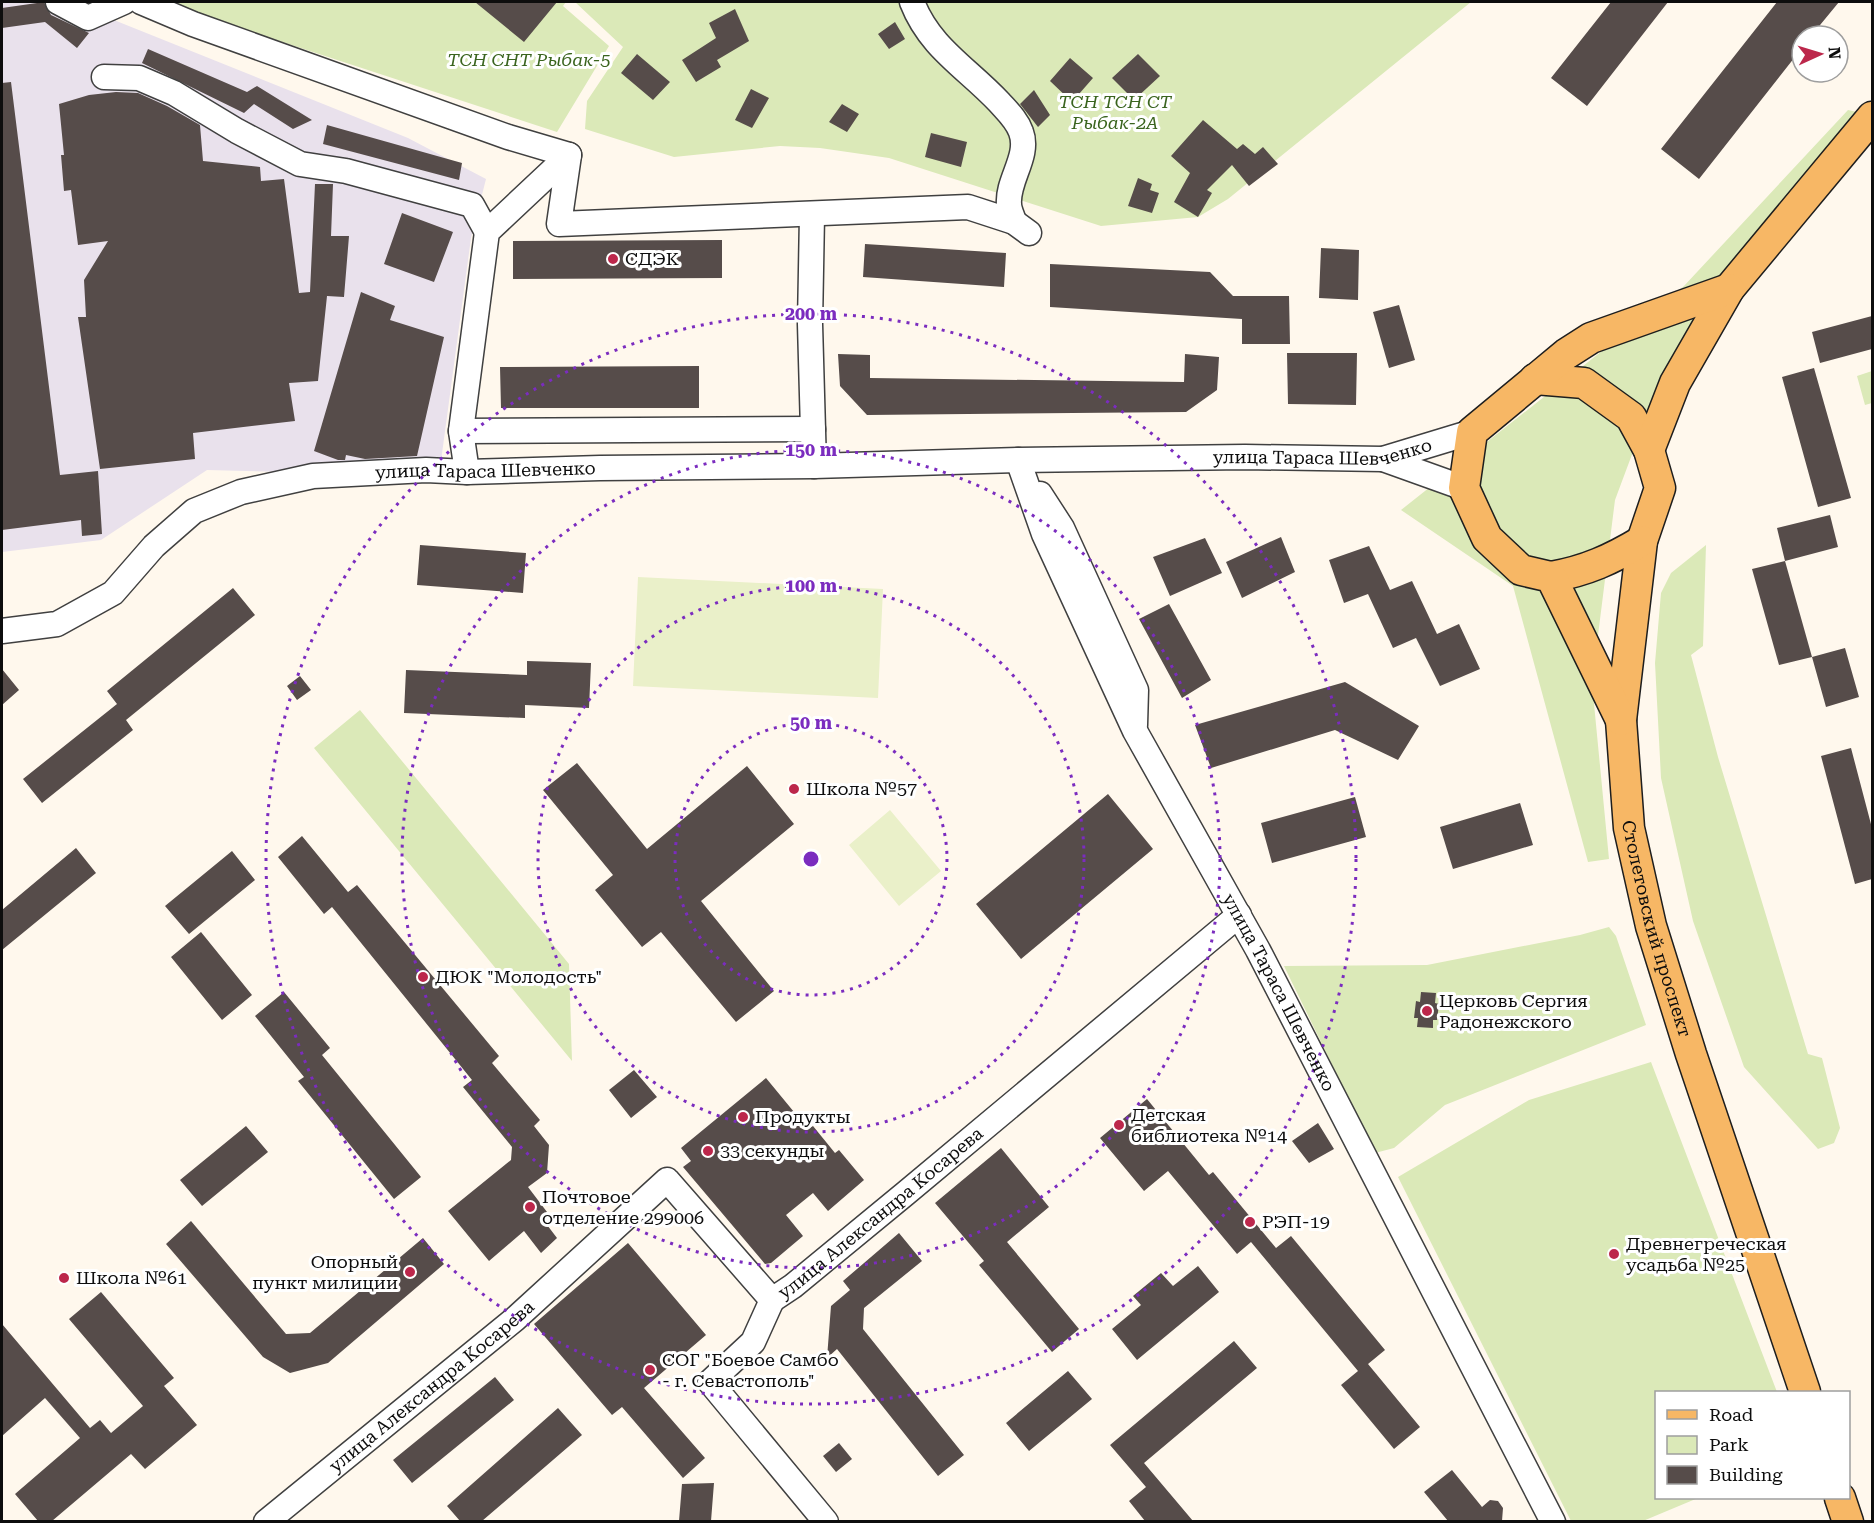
<svg xmlns="http://www.w3.org/2000/svg" width="1874" height="1523" font-family="'Roboto Serif',serif">
	<rect width="100%" height="100%" fill="#fff8ed"/>
	<!-- industrial -->
	<path fill="#e9e1ec" d="M 2,2 L 69,2 L 408,138 L 486,179 L 471,238 L 439,476 L 207,470 L 101,540 L 2,552 Z"/>
	<!-- green -->
	<path fill="#dbe9b8" d="M 160,2 L 566,2 L 563,6 L 609,46 L 557,132 Z
		M 575,2 L 1471,2 L 1228,199 L 1198,217 L 1101,226 L 889,158 L 820,148 L 780,146 L 674,157 L 585,129 L 587,101 L 623,47 Z
		M 1848,110 L 1857,112 L 1711,293 L 1662,374 L 1615,500 L 1592,683 L 1609,859 L 1588,862 L 1513,586 L 1401,510 L 1684,286 Z
		M 1872,371 L 1872,403 L 1865,405 L 1857,376 Z
		M 1706,545 L 1703,646 L 1691,655 L 1718,757 L 1808,1054 L 1822,1058 L 1840,1128 L 1834,1143 L 1818,1149 L 1744,1067 L 1693,921 L 1661,778 L 1655,663 L 1661,593 L 1671,573 Z
		M 360,710 L 569,964 L 572,1061 L 314,748 Z
		M 1609,927 L 1616,936 L 1646,1025 L 1445,1105 L 1394,1148 L 1375,1153 L 1284,966 L 1427,965 L 1580,935 Z
		M 1651,1062 L 1777,1392 L 1656,1392 L 1656,1498 L 1698,1498 L 1643,1521 L 1571,1521 L 1398,1177 L 1529,1100 Z"/>
	<!-- pitch -->
	<path fill="#eaf0c9" d="M 638,577 L 883,589 L 878,698 L 633,686 Z
		M 890,810 L 941,871 L 899,906 L 849,845 Z"/>
	<!-- building -->
	<path fill="#564c4a" d="M 44,2 L 51,15 L 89,33 L 77,48 L 45,22 L 2,28 L 2,8 Z
		M 475,2 L 557,2 L 524,42 Z
		M 1611,2 L 1668,2 L 1587,106 L 1551,78 Z
		M 1777,2 L 1839,2 L 1811,36 L 1802,36 L 1802,48 L 1699,179 L 1661,149 Z
		M 735,9 L 749,41 L 717,60 L 721,67 L 696,82 L 682,60 L 716,38 L 709,23 Z
		M 895,22 L 905,39 L 889,49 L 878,34 Z
		M 148,49 L 247,92 L 257,86 L 312,120 L 293,129 L 254,104 L 244,113 L 142,63 Z
		M 637,54 L 670,82 L 653,100 L 621,73 Z
		M 1138,54 L 1160,76 L 1134,100 L 1112,78 Z
		M 1070,58 L 1093,78 L 1072,102 L 1050,81 Z
		M 11,82 L 60,475 L 98,471 L 102,534 L 82,536 L 81,520 L 2,530 L 2,83 Z
		M 751,89 L 769,98 L 752,128 L 735,120 Z
		M 1034,90 L 1050,115 L 1038,127 L 1020,104 Z
		M 116,92 L 138,93 L 167,106 L 200,125 L 203,161 L 260,167 L 261,181 L 284,179 L 299,293 L 310,292 L 315,184 L 333,184 L 331,236 L 349,236 L 344,297 L 327,296 L 318,381 L 289,383 L 295,421 L 193,433 L 195,459 L 100,469 L 78,317 L 86,317 L 84,280 L 108,241 L 78,245 L 71,190 L 64,191 L 61,155 L 64,155 L 59,104 L 89,95 Z
		M 842,104 L 859,114 L 847,132 L 829,122 Z
		M 1203,120 L 1237,149 L 1243,144 L 1255,154 L 1263,147 L 1278,164 L 1249,186 L 1232,165 L 1207,190 L 1212,193 L 1198,217 L 1174,202 L 1190,173 L 1171,156 Z
		M 327,125 L 462,163 L 459,180 L 323,144 Z
		M 931,133 L 967,142 L 961,167 L 925,157 Z
		M 1138,178 L 1152,184 L 1150,190 L 1159,193 L 1152,213 L 1128,206 Z
		M 402,213 L 453,232 L 434,282 L 384,264 Z
		M 722,240 L 722,278 L 513,279 L 513,241 Z
		M 865,244 L 1006,253 L 1004,287 L 863,277 Z
		M 1321,248 L 1359,250 L 1358,300 L 1319,298 Z
		M 1050,264 L 1210,272 L 1233,296 L 1289,296 L 1290,344 L 1242,344 L 1242,319 L 1050,307 Z
		M 361,292 L 395,306 L 390,320 L 444,337 L 417,456 L 365,459 L 346,455 L 345,460 L 338,460 L 314,451 Z
		M 1399,305 L 1415,360 L 1389,368 L 1373,312 Z
		M 1872,316 L 1872,349 L 1820,363 L 1812,332 Z
		M 1287,353 L 1357,353 L 1356,405 L 1288,404 Z
		M 838,354 L 870,355 L 870,378 L 1184,382 L 1185,354 L 1219,357 L 1217,390 L 1186,412 L 867,415 L 840,386 Z
		M 699,366 L 699,408 L 501,408 L 500,367 Z
		M 1814,368 L 1851,498 L 1818,507 L 1782,377 Z
		M 1830,515 L 1838,547 L 1785,561 L 1777,528 Z
		M 1281,537 L 1295,572 L 1242,598 L 1226,562 Z
		M 1205,538 L 1222,573 L 1170,596 L 1153,557 Z
		M 420,545 L 526,553 L 523,593 L 417,585 Z
		M 1369,546 L 1390,590 L 1412,581 L 1437,634 L 1459,624 L 1480,669 L 1440,686 L 1416,638 L 1393,648 L 1368,594 L 1344,603 L 1329,560 Z
		M 1785,561 L 1812,657 L 1779,665 L 1752,569 Z
		M 233,588 L 255,615 L 126,720 L 133,730 L 42,803 L 23,779 L 117,704 L 107,691 Z
		M 1169,604 L 1211,680 L 1182,698 L 1139,619 Z
		M 1845,648 L 1859,697 L 1826,707 L 1812,657 Z
		M 527,661 L 591,663 L 589,708 L 525,705 L 525,718 L 404,713 L 406,670 L 527,675 Z
		M 2,669 L 19,690 L 2,705 Z
		M 300,676 L 311,690 L 297,700 L 287,686 Z
		M 1345,682 L 1419,726 L 1398,760 L 1335,730 L 1211,768 L 1195,725 Z
		M 1851,748 L 1872,828 L 1872,879 L 1855,884 L 1821,756 Z
		M 577,763 L 647,849 L 747,766 L 794,824 L 701,901 L 774,991 L 736,1022 L 661,932 L 642,947 L 595,890 L 613,875 L 543,790 Z
		M 1108,794 L 1153,849 L 1021,959 L 976,904 Z
		M 1355,797 L 1366,837 L 1272,863 L 1261,823 Z
		M 1520,803 L 1533,845 L 1453,869 L 1440,827 Z
		M 302,836 L 348,892 L 357,885 L 499,1056 L 492,1063 L 540,1120 L 534,1126 L 549,1145 L 547,1173 L 528,1187 L 547,1212 L 541,1217 L 557,1238 L 541,1253 L 524,1231 L 489,1261 L 448,1211 L 511,1160 L 512,1147 L 463,1087 L 472,1080 L 332,907 L 324,914 L 278,857 Z
		M 76,848 L 96,873 L 2,950 L 2,910 Z
		M 232,851 L 255,880 L 189,934 L 165,906 Z
		M 201,932 L 252,995 L 222,1020 L 171,957 Z
		M 284,992 L 330,1048 L 322,1055 L 421,1177 L 394,1199 L 298,1081 L 304,1077 L 255,1016 Z
		M 1421,992 L 1436,993 L 1435,1003 L 1439,1004 L 1437,1020 L 1433,1020 L 1433,1028 L 1417,1027 L 1418,1018 L 1414,1018 L 1416,1001 L 1420,1002 Z
		M 634,1070 L 657,1097 L 631,1118 L 609,1090 Z
		M 766,1078 L 808,1129 L 813,1126 L 835,1153 L 839,1150 L 864,1180 L 828,1211 L 813,1193 L 786,1215 L 803,1236 L 771,1263 L 765,1264 L 683,1167 L 691,1161 L 681,1148 Z
		M 1147,1099 L 1209,1175 L 1213,1172 L 1276,1248 L 1291,1236 L 1385,1350 L 1368,1364 L 1420,1427 L 1394,1449 L 1341,1385 L 1358,1371 L 1251,1242 L 1237,1254 L 1168,1171 L 1144,1191 L 1100,1138 Z
		M 1318,1123 L 1334,1149 L 1309,1163 L 1292,1141 Z
		M 246,1126 L 268,1152 L 202,1206 L 180,1180 Z
		M 1001,1148 L 1049,1207 L 1007,1242 L 1079,1329 L 1052,1352 L 979,1265 L 984,1261 L 935,1203 Z
		M 191,1221 L 286,1334 L 310,1333 L 423,1238 L 444,1264 L 328,1363 L 290,1373 L 263,1357 L 166,1244 Z
		M 899,1233 L 922,1261 L 864,1308 L 863,1329 L 964,1455 L 938,1476 L 837,1349 L 827,1358 L 831,1306 L 850,1290 L 843,1281 Z
		M 628,1243 L 706,1335 L 644,1388 L 705,1458 L 683,1478 L 622,1407 L 612,1415 L 534,1324 Z
		M 1198,1266 L 1219,1292 L 1137,1360 L 1112,1329 L 1141,1305 L 1133,1296 L 1161,1273 L 1173,1286 Z
		M 101,1292 L 174,1378 L 164,1386 L 197,1425 L 145,1469 L 131,1454 L 52,1521 L 38,1521 L 15,1494 L 80,1438 L 45,1398 L 2,1436 L 2,1324 L 90,1428 L 100,1420 L 111,1433 L 143,1406 L 69,1319 Z
		M 1234,1341 L 1257,1368 L 1144,1463 L 1193,1521 L 1145,1521 L 1129,1501 L 1146,1487 L 1110,1445 Z
		M 1068,1371 L 1092,1399 L 1029,1451 L 1006,1423 Z
		M 495,1377 L 514,1400 L 412,1483 L 393,1460 Z
		M 558,1408 L 582,1435 L 482,1521 L 460,1521 L 447,1506 Z
		M 839,1443 L 852,1459 L 836,1472 L 823,1456 Z
		M 1452,1470 L 1482,1507 L 1490,1500 L 1498,1501 L 1503,1508 L 1502,1521 L 1448,1521 L 1424,1492 Z
		M 714,1483 L 711,1521 L 679,1521 L 682,1484 Z"/>
	<g fill="none" stroke-linecap="round" stroke-linejoin="round">
		<defs>
			<g id="minor">
				<path d="M 58,2 L 88,18 L 124,2"/>
				<path d="M 141,2 L 193,24 L 508,137 L 569,155"/>
				<path d="M 912,2 C 930,48 966,67 999,102 C 1007,111 1017,120 1021,132 C 1030,156 1007,180 1009,204 C 1009,210 1013,217 1014,222"/>
				<path d="M 104,77 L 139,78 L 174,93 L 237,131 L 300,164 L 346,171 L 472,205 L 487,232"/>
				<path d="M 812,215 L 810,324 L 814,466"/>
				<path d="M 461,431 L 813,429"/>
				<path d="M 1383,459 L 1464,488"/>
				<path id="s1" d="M 1018,460 L 1044,534 L 1135,731 L 1258,950 L 1553,1522"/>
				<path d="M 467,472 L 461,431 L 487,232 L 569,155 L 559,224 L 968,207 L 1014,222 L 1029,233"/>
				<path d="M 1040,494 L 1062,528 L 1136,690 L 1135,725"/>
				<path id="s2" d="M 2,631 L 57,624 L 113,593 L 154,546 L 194,511 L 241,492 L 313,476 L 426,470 L 467,472 L 600,468 L 814,466 L 1018,460 L 1245,457 L 1383,459 L 1472,432"/>
				<path d="M 772,1300 L 753,1342 L 710,1382 L 826,1522"/>
				<path id="s3" d="M 266,1522 L 515,1319 L 667,1180 L 772,1300 L 793,1286 L 906,1193 L 1239,915"/>
			</g>
			<g id="major">
				<path id="s4" d="M 1535,379 L 1584,383 L 1631,417 L 1649,450 L 1660,488 L 1642,541 L 1621,720 L 1629,828 L 1651,926 L 1691,1054 L 1805,1392"/>
				<path d="M 1649,450 L 1675,383 L 1729,289 L 1872,117"/>
				<path d="M 1551,577 C 1586,571 1612,559 1642,541"/>
				<path d="M 1621,720 L 1551,577 L 1521,570 L 1487,538 L 1464,488 L 1472,432 L 1566,354 L 1591,338 L 1729,289"/>
				<path d="M 1840,1498 L 1848,1522"/>
			</g>
		</defs>
		<!-- minor casing -->
		<use href="#minor" stroke="#404040" stroke-width="27"/>
		<!-- major casing -->
		<use href="#major" stroke="#1e1e1e" stroke-width="33"/>
		<!-- minor -->
		<use href="#minor" stroke="#fff" stroke-width="24"/>
		<!-- major -->
		<use href="#major" stroke="#f7b765" stroke-width="30"/>
	</g>
	<!-- distance rings -->
	<g fill="none" stroke="#7b2cbf" stroke-width="3" stroke-dasharray="3 6">
		<circle cx="811" cy="859" r="136"/>
		<circle cx="811" cy="859" r="273"/>
		<circle cx="811" cy="859" r="409"/>
		<circle cx="811" cy="859" r="545"/>
	</g>
	<!-- markers -->
	<g fill="#bc274b" stroke="#fff" stroke-width="2">
		<circle cx="613" cy="259" r="6"/>
		<circle cx="794" cy="789" r="6"/>
		<circle cx="423" cy="977" r="6"/>
		<circle cx="1427" cy="1011" r="6"/>
		<circle cx="743" cy="1117" r="6"/>
		<circle cx="1119" cy="1125" r="6"/>
		<circle cx="708" cy="1151" r="6"/>
		<circle cx="530" cy="1207" r="6"/>
		<circle cx="1250" cy="1222" r="6"/>
		<circle cx="1614" cy="1254" r="6"/>
		<circle cx="410" cy="1272" r="6"/>
		<circle cx="64" cy="1278" r="6"/>
		<circle cx="650" cy="1370" r="6"/>
	</g>
	<g text-anchor="middle" stroke-width="6" stroke-linejoin="round" paint-order="stroke">
		<!-- park labels -->
		<g font-size="18" font-style="italic" fill="#3a641e" stroke="#fff">
			<text x="529" y="66">ТСН СНТ Рыбак-5</text>
			<text x="1115" y="108">ТСН ТСН СТ<tspan x="1115" dy="21">Рыбак-2А</tspan></text>
		</g>
		<!-- poi labels -->
		<g font-size="18" fill="#0d0d0d" stroke="#fff" text-anchor="start">
			<text x="625" y="265">СДЭК</text>
			<text x="806" y="795">Школа №57</text>
			<text x="435" y="983">ДЮК "Молодость"</text>
			<text x="1439" y="1007">Церковь Сергия<tspan x="1439" dy="21">Радонежского</tspan></text>
			<text x="1131" y="1121">Детская<tspan x="1131" dy="21">библиотека №14</tspan></text>
			<text x="755" y="1123">Продукты</text>
			<text x="720" y="1157">33 секунды</text>
			<text x="542" y="1203">Почтовое<tspan x="542" dy="21">отделение 299006</tspan></text>
			<text x="1262" y="1228">РЭП-19</text>
			<text x="1626" y="1250">Древнегреческая<tspan x="1626" dy="21">усадьба №25</tspan></text>
			<text x="398" y="1268" text-anchor="end">Опорный<tspan x="398" dy="21">пункт милиции</tspan></text>
			<text x="76" y="1284">Школа №61</text>
			<text x="662" y="1366">СОГ "Боевое Самбо<tspan x="662" dy="21">- г. Севастополь"</tspan></text>
		</g>
		<!-- street labels -->
		<g font-size="18" fill="#0d0d0d" stroke="#fff">
			<text dy="6" stroke="none"><textPath href="#s2" startOffset="1370">улица Тараса Шевченко</textPath></text>
			<text dy="6" stroke="none"><textPath href="#s2" startOffset="532">улица Тараса Шевченко</textPath></text>
			<text dy="6" stroke="none"><textPath href="#s4" startOffset="633">Столетовский проспект</textPath></text>
			<text dy="6" stroke="none"><textPath href="#s1" startOffset="594">улица Тараса Шевченко</textPath></text>
			<text dy="6" stroke="none"><textPath href="#s3" startOffset="826">улица Александра Косарева</textPath></text>
			<text dy="6" stroke="none"><textPath href="#s3" startOffset="214">улица Александра Косарева</textPath></text>
		</g>
	</g>
	<circle cx="811" cy="859" r="9" fill="#7b2cbf" stroke="#fff" stroke-width="3"/>
	<g font-size="18" text-anchor="middle" font-weight="bold" fill="#7b2cbf" stroke="#fff" stroke-width="6" stroke-linejoin="round" paint-order="stroke">
		<text x="811" y="320">200 m</text>
		<text x="811" y="456">150 m</text>
		<text x="811" y="592">100 m</text>
		<text x="811" y="729">50 m</text>
	</g>
	<!-- border -->
	<rect width="1874" height="1523" fill="none" stroke="#0d0d0d" stroke-width="6"/>
	<!-- legend -->
	<rect x="1655" y="1391" width="195" height="108" fill="#ffffff" stroke="#9e9e9e" stroke-width="1.5"/>
	<rect x="1667" y="1410" width="30" height="9" fill="#f7b765" stroke="#9e9e9e" stroke-width="1.5"/>
	<text x="1709" y="1421" font-size="18" fill="#0d0d0d">Road</text>
	<rect x="1667" y="1436" width="30" height="18" fill="#dbe9b8" stroke="#9e9e9e" stroke-width="1.5"/>
	<text x="1709" y="1451" font-size="18" fill="#0d0d0d">Park</text>
	<rect x="1667" y="1466" width="30" height="18" fill="#564c4a" stroke="#9e9e9e" stroke-width="1.5"/>
	<text x="1709" y="1481" font-size="18" fill="#0d0d0d">Building</text>
	<!-- north arrow -->
	<g transform="translate(1820 54) rotate(86)"><circle r="28" fill="#ffffff" stroke="#9e9e9e" stroke-width="1.5"/>
	<path d="M0-4.5L10 22L0 15L-10 22Z" fill="#bc274b"/>
	<text y="-9" font-size="16" font-weight="bold" text-anchor="middle" fill="#0d0d0d">N</text>
	</g>
</svg>
